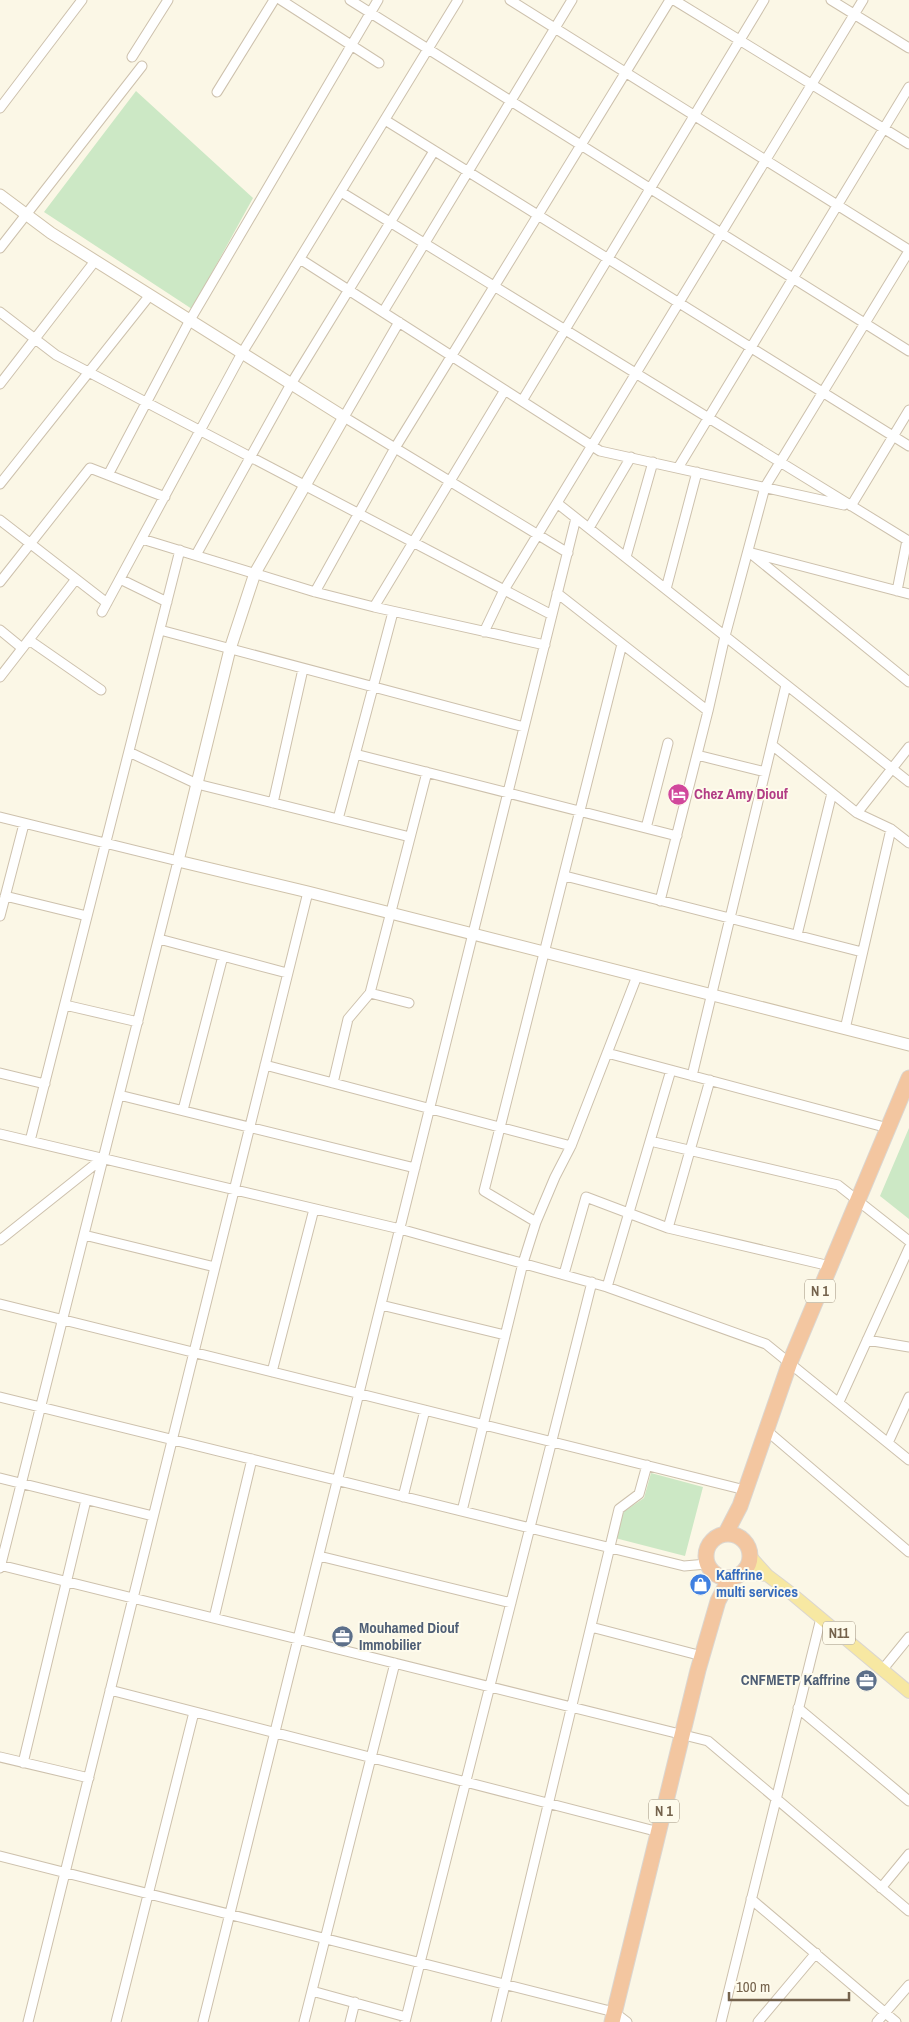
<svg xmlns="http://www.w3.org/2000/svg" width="909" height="2022" font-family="'Archivo Narrow',sans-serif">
	<rect width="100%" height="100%" fill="#fbf7e6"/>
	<!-- green -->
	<path fill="#cce8c5" d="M 136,91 L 253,198 L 192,309 L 44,212 Z
		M 909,1128 L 909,1219 L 880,1196 Z
		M 651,1473 L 703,1487 L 685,1556 L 615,1538 L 622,1513 L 644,1498 Z"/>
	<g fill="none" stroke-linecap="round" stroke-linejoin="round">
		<defs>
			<path id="street" d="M 281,0 L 379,63
				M 350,0 L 909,351
				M 510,0 L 909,250
				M 674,0 L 909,144
				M 831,0 L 909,48
				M 132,57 L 168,0
				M 217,92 L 274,0
				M 0,108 L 82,0
				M 385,120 L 909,446
				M 341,192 L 907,540 L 897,591
				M 0,248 L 142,66
				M 300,259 L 600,451 L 844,505
				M 0,312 L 56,355 L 552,615
				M 383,312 L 572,0
				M 399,322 L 344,417 L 568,553
				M 0,384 L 95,261
				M 522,401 L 764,0
				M 678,468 L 909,87
				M 108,475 L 190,320 L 378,0
				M 0,484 L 150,295
				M 557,503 L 909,782
				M 851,506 L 909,410
				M 0,520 L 107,603
				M 589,528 L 631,457
				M 142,539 L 315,592 L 374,607 L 545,645
				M 749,552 L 909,682
				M 752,553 L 909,594
				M 196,555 L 291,384 L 434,151
				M 626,557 L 653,462
				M 120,579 L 167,602
				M 0,582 L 90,468 L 165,497
				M 666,589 L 697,472
				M 315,592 L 395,448 L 670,0
				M 557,593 L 708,711
				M 374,607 L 505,390
				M 102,612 L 242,353 L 458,0
				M 0,630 L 22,648
				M 160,630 L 524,727
				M 484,632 L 504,590 L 863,0
				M 29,640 L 101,690
				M 0,677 L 76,579
				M 772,745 L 857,813 L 891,829 L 909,843
				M 129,752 L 197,784 L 410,837
				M 355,754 L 677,836
				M 697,755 L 765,772
				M 273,803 L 303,669
				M 857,813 L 909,747
				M 0,817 L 178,861 L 0,1568
				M 338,819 L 393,612
				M 646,828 L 668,743
				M 565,876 L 862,952
				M 5,896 L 87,916
				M 660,901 L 708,711 L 725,636 L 765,487 L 909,251
				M 0,916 L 24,824
				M 797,935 L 832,793
				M 159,939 L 287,973
				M 370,993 L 409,1003
				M 65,1005 L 138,1022
				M 845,1029 L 891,829
				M 607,1053 L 888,1128
				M 265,1065 L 571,1146
				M 0,1073 L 45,1084
				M 692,1076 L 786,685
				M 333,1083 L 348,1019 L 370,993 L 427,772
				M 119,1095 L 415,1168
				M 183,1110 L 223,956
				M 0,1134 L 400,1229 L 607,1287 L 766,1344 L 909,1460
				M 30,1141 L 180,550
				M 650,1141 L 838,1185 L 909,1241
				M 536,1222 L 484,1191 L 622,644
				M 668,1228 L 710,1080
				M 84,1235 L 215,1267
				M 0,1240 L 103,1158
				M 564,1274 L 586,1197 L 668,1228 L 830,1266
				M 607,1287 L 671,1070
				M 0,1304 L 745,1490
				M 381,1305 L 505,1335
				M 867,1340 L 909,1347
				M 272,1372 L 314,1209
				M 0,1397 L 684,1566 L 707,1564
				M 839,1402 L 909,1248
				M 766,1430 L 909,1552
				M 888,1443 L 909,1397
				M 0,1478 L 153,1516
				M 403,1497 L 425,1410
				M 462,1511 L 523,1263 L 536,1222 L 555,1177 L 571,1146 L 637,976
				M 319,1556 L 511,1603
				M 0,1565 L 708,1741 L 909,1911
				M 214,1618 L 252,1459
				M 591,1627 L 702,1656
				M 883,1669 L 909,1637
				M 110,1690 L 659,1832
				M 798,1708 L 909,1801
				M 0,1757 L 89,1778
				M 23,1763 L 86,1500
				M 0,1856 L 614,2012 L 627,2022
				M 881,1888 L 909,1854
				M 751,1899 L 896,2022
				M 312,1991 L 406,2017
				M 28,2022 L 308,892
				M 116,2022 L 194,1712
				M 203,2022 L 576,518
				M 304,2022 L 395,1663
				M 350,2022 L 355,2002
				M 405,2022 L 592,1282
				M 496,2022 L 619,1509 L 639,1494 L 647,1465
				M 721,2022 L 821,1618
				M 758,2022 L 816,1953
				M 877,2022 L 909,1985"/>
			<path id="secondary" d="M 0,195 L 51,233 L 344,417 L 255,573 L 230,649 L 178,861 L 308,892 L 909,1045"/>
			<path id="primary" d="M 750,1556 L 767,1575 L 792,1594 L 909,1692
				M 743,1573 L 767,1575"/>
			<path id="highway" d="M 726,1533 L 740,1506 L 790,1362 L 909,1078
				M706 1556a22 22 0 1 1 44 0a22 22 0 1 1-44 0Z
				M 612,2022 L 698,1670 L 718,1601 L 730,1578"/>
		</defs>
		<!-- street casing -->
		<use href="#street" stroke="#cdc1ad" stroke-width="11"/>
		<!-- secondary casing -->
		<use href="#secondary" stroke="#cfc2aa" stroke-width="13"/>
		<!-- primary casing -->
		<use href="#primary" stroke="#dbd6d0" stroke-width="14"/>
		<!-- highway casing -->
		<use href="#highway" stroke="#dbd6d0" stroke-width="17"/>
		<!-- street -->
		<use href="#street" stroke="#fff" stroke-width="9"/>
		<!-- secondary -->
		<use href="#secondary" stroke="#fff" stroke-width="11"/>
		<!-- primary -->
		<use href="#primary" stroke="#f7e8a2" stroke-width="12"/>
		<!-- highway -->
		<use href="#highway" stroke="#f3c6a0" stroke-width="15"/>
	</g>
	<!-- icons -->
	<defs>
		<symbol id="hotel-disc" viewBox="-11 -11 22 22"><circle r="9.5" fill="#d1479c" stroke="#fefbec"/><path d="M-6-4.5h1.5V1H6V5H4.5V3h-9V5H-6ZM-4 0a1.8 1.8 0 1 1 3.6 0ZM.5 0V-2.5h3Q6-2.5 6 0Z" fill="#fff"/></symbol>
		<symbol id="shop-disc" viewBox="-11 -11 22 22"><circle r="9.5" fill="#3f7fe0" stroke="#fefbec"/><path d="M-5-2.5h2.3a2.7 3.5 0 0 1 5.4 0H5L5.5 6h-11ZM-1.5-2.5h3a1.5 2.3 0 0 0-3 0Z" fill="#fff"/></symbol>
		<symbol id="office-disc" viewBox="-11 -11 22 22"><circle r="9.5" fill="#5c6f8a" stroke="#fefbec"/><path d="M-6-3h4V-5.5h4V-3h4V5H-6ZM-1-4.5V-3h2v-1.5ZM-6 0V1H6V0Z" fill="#fff"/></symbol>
	</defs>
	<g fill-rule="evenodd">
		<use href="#hotel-disc" x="666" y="782" width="25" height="25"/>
		<use href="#shop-disc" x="688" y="1572" width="25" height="25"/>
		<use href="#office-disc" x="330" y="1624" width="25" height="25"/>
		<use href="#office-disc" x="854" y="1668" width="25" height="25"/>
	</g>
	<g text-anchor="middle" stroke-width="4" stroke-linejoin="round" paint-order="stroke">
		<!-- shield labels -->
		<g fill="#fefbec" stroke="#9d907c" stroke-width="1">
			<rect x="805" y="1279.5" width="30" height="23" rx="4"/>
			<rect x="823" y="1621.5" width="32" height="23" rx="4"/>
			<rect x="649" y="1799.5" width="30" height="23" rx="4"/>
		</g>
		<g font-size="14" font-weight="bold" fill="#74624c">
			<text x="820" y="1296">N 1</text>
			<text x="839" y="1638">N11</text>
			<text x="664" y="1816">N 1</text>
		</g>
		<!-- hotel labels -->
		<g font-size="15" font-weight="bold" fill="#b23c85" stroke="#fefbec" text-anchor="start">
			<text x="694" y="799">Chez Amy Diouf</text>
		</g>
		<!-- shop labels -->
		<g font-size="15" font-weight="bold" fill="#366cbe" stroke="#fefbec" text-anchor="start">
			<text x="716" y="1580">Kaffrine<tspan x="716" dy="17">multi services</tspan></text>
		</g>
		<!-- service labels -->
		<g font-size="15" font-weight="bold" fill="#4e5e75" stroke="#fefbec" text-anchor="start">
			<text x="359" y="1633">Mouhamed Diouf<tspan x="359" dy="17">Immobilier</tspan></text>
			<text x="850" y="1685" text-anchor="end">CNFMETP Kaffrine</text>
		</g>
	</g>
	<!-- scale -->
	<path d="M729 1992v8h120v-8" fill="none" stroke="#74624c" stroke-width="2.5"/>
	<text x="736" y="1992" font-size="15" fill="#74624c" stroke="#fefbec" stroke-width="4" paint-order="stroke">100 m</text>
</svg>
